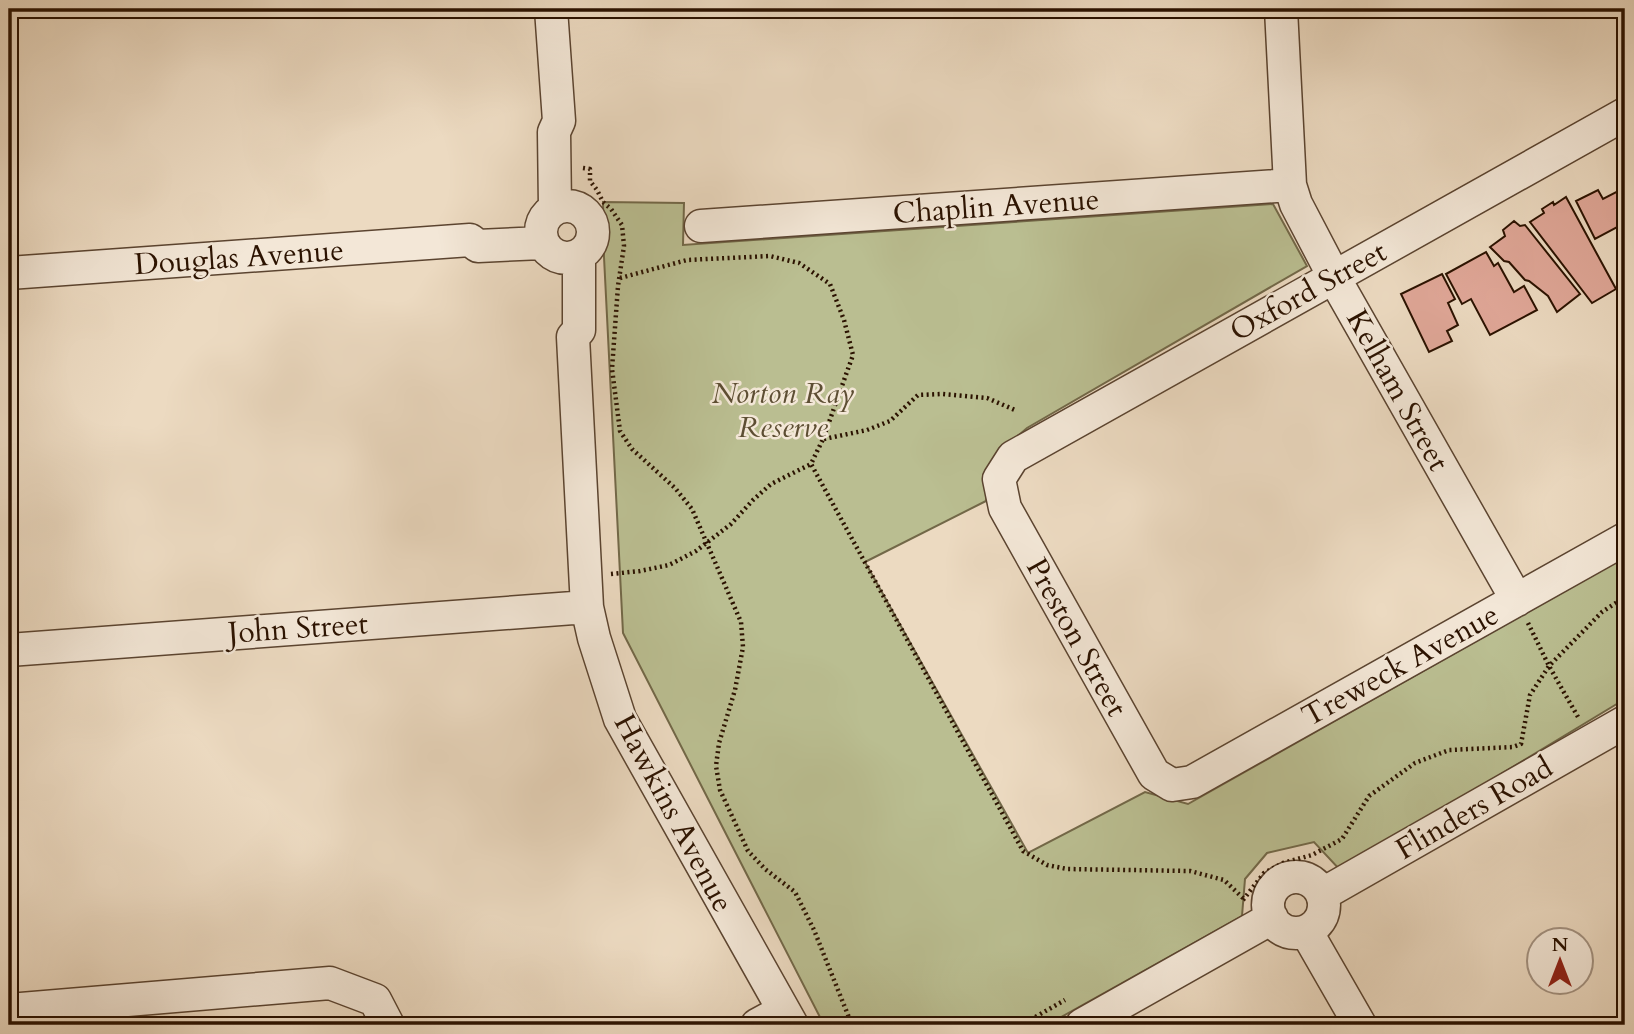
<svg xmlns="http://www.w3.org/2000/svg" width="1634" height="1034" font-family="Cardo,serif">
	<rect width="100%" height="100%" fill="#ecdac1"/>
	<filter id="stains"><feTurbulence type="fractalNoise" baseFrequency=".00286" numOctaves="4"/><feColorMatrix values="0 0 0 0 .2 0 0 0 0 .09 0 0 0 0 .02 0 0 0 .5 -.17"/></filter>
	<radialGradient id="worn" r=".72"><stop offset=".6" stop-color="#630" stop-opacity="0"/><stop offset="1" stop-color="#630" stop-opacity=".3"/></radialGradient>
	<!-- green -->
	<path fill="#babe91" stroke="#726848" stroke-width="2" d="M 603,202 L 684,203 L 683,245 L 1273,204 L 1307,266 L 1027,428 L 994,457 L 986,501 L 865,562 L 1028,853 L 1145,792 L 1188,804 L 1625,557 L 1625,699 L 1341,871 L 1314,842 L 1267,853 L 1245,879 L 1242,916 L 1047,1025 L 824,1025 L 623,633 L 604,257 Z"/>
	<!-- building -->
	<path fill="#e0a798" stroke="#2b1200" stroke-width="2" d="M 1624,188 L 1625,190 L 1625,223 L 1595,239 L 1576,201 L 1598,190 L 1603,199 Z
		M 1566,197 L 1616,289 L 1592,303 L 1530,222 L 1544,213 L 1542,209 L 1553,202 L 1554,205 Z
		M 1514,221 L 1520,226 L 1525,225 L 1580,294 L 1557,312 L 1548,296 L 1529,281 L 1525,280 L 1509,262 L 1504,261 L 1490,247 L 1505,236 L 1503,230 Z
		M 1486,252 L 1494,266 L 1498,263 L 1514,292 L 1524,286 L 1537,310 L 1490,335 L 1471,299 L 1462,304 L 1446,274 Z
		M 1442,274 L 1455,299 L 1448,303 L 1458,325 L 1447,331 L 1452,341 L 1429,352 L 1401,294 Z"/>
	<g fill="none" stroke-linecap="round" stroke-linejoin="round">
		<defs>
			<path id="street" d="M 551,9 L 559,121 L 554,132 L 555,208
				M 1281,9 L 1290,185 L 1296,204 L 1341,290 L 1517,600
				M 1625,114 L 1013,457 L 999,479 L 1005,508 L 1154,774 L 1172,785 L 1192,782 L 1625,539
				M541 232a26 26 0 1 1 52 0a26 26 0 1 1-52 0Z
				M 701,226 L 1290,185
				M 579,256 L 579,330 L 573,337 L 587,607 L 594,638 L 620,719 L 792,1025
				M 9,273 L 470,240 L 478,246 L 542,243
				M 9,650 L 587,607
				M1268 905a28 28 0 1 1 56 0a28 28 0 1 1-56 0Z
				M 1323,894 L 1625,722
				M 1306,931 L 1360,1025
				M 9,1010 L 330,983 L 375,1000 L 388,1025
				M 757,1025 L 783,1011
				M 1082,1025 L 1272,918"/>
		</defs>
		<!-- street casing -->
		<use href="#street" stroke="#5b4430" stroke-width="35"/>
		<!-- path -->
		<path stroke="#2b1200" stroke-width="4.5" stroke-dasharray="2 3.5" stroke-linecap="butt" d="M 583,168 L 590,169 L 590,181 L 597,190 L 603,202 L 611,209 L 622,225 L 624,246 L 618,286 L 612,369 L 620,431 L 632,449 L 675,488 L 692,509 L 741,622 L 743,647 L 735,690 L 719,743 L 716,766 L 720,790 L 748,851 L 765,869 L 795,892 L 814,930 L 852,1025
			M 620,278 L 687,260 L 770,256 L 799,263 L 830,284 L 844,320 L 853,355 L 823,439 L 811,464 L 1023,851 L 1047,865 L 1067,869 L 1190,871 L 1224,880 L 1244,899
			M 824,439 L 867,430 L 890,421 L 918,395 L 942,394 L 987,398 L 1015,410
			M 611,574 L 640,571 L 669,565 L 696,551 L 731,524 L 753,500 L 771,484 L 811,464
			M 1528,623 L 1549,666 L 1578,717
			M 1243,900 L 1264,873 L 1283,863 L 1312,855 L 1342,839 L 1369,796 L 1415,763 L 1449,750 L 1513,747 L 1521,744 L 1530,695 L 1549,666 L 1602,612 L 1625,597
			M 1021,1025 L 1065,1000"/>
		<!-- street -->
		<use href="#street" stroke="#f3e7d7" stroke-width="32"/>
	</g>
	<g text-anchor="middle" stroke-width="5" stroke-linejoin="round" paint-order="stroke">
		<!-- street labels -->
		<g font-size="30" fill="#2b1200" stroke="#f3e7d7">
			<text transform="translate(996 206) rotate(-4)" y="10">Chaplin Avenue</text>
			<text transform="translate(239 257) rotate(-4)" y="10">Douglas Avenue</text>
			<text transform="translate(1308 291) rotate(-29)" y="10">Oxford Street</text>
			<text transform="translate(1398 390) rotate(61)" y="10">Kelham Street</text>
			<text transform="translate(298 628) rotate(-4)" y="10">John Street</text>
			<text transform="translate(1077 637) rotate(61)" y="10">Preston Street</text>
			<text transform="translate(1400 665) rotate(-29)" y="10">Treweck Avenue</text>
			<text transform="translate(1474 808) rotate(-30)" y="10">Flinders Road</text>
			<text transform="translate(674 813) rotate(62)" y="10">Hawkins Avenue</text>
		</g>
		<!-- park labels -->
		<g font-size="30" font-style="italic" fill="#5d4e33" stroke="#f3e7d7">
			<text x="783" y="403">Norton Ray<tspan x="783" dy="34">Reserve</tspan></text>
		</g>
	</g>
	<!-- margin -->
	<rect width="1634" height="1034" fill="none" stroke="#ecdac1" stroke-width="35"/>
	<rect x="10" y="10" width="1613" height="1013" fill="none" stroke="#2b1200" stroke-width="3.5"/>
	<rect x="18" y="18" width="1599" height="999" fill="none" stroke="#2b1200" stroke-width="2"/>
	<!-- north arrow -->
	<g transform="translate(1560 961)"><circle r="33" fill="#f3e7d7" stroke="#a39281" stroke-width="2"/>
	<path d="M0-5L12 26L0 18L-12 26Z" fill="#8f2418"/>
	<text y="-10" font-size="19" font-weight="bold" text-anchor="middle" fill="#2b1200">N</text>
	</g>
	<rect width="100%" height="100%" filter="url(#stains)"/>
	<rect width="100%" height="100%" fill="url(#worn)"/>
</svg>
